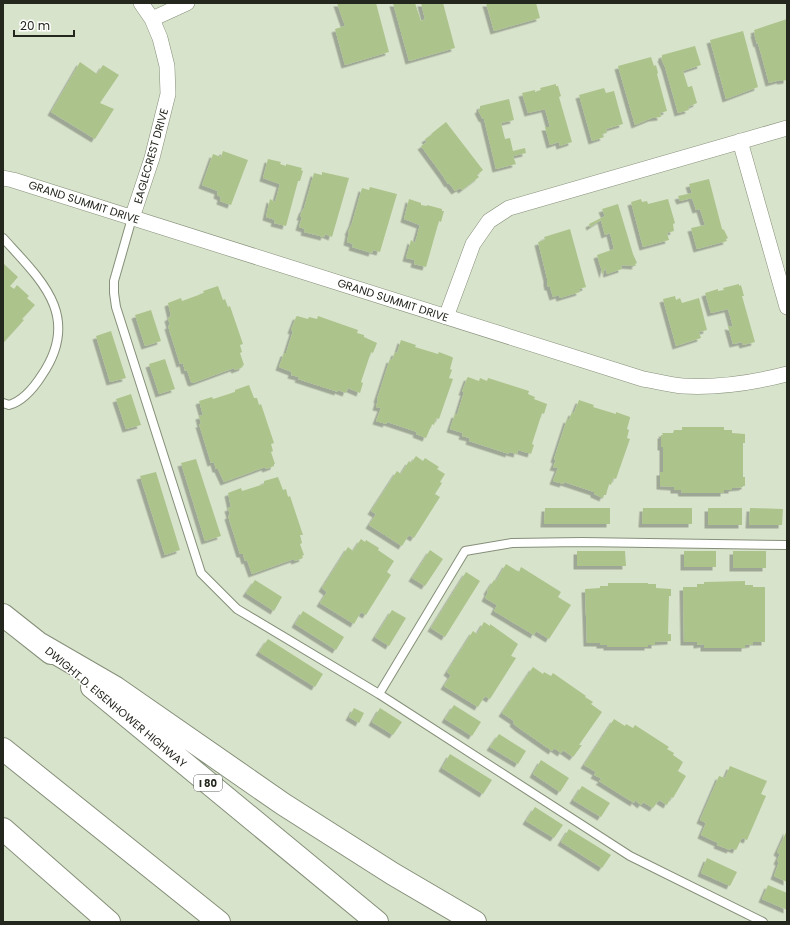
<svg xmlns="http://www.w3.org/2000/svg" width="790" height="925" font-family="Poppins,sans-serif">
	<defs>
		<filter id="shadow"><feDropShadow dx="-3.5" dy="3.5" stdDeviation="0" flood-color="#0004"/></filter>
	</defs>
	<rect width="100%" height="100%" fill="#d8e3cb"/>
	<!-- building -->
	<path fill="#acc48c" filter="url(#shadow)" d="M 337,3 L 376,3 L 389,52 L 345,65 L 335,29 L 345,26 Z
		M 393,3 L 415,3 L 421,21 L 425,19 L 421,3 L 443,3 L 455,48 L 409,61 Z
		M 486,3 L 536,3 L 540,18 L 494,31 Z
		M 787,19 L 787,80 L 781,81 L 780,80 L 769,83 L 758,43 L 757,44 L 754,33 L 755,33 L 754,30 Z
		M 743,31 L 758,87 L 726,99 L 710,40 Z
		M 695,46 L 701,65 L 683,71 L 688,87 L 692,86 L 697,103 L 688,107 L 689,110 L 678,113 L 665,67 L 661,58 L 662,57 L 662,55 Z
		M 651,57 L 654,66 L 656,65 L 658,73 L 657,74 L 667,111 L 660,113 L 661,117 L 652,118 L 635,125 L 618,66 Z
		M 80,62 L 97,74 L 103,65 L 119,75 L 100,103 L 114,109 L 95,139 L 51,112 Z
		M 556,84 L 556,86 L 558,86 L 561,96 L 559,97 L 572,142 L 560,146 L 559,142 L 550,145 L 545,127 L 550,127 L 545,109 L 528,113 L 522,93 L 535,90 L 535,92 L 541,90 L 540,88 Z
		M 604,88 L 606,93 L 614,91 L 623,124 L 606,129 L 607,133 L 602,134 L 604,137 L 592,141 L 579,95 Z
		M 509,99 L 514,120 L 501,123 L 505,139 L 510,138 L 513,151 L 525,148 L 526,153 L 513,156 L 516,164 L 496,169 L 484,119 L 482,118 L 478,110 L 480,109 L 480,106 Z
		M 446,122 L 483,170 L 477,175 L 479,177 L 462,190 L 460,188 L 455,191 L 449,183 L 448,184 L 443,176 L 421,146 L 427,142 L 425,139 L 433,134 L 431,134 Z
		M 223,151 L 248,160 L 231,205 L 220,201 L 221,197 L 217,195 L 218,191 L 202,185 L 213,154 L 221,157 Z
		M 268,159 L 281,162 L 280,164 L 286,166 L 286,164 L 302,168 L 301,170 L 303,171 L 300,181 L 298,181 L 286,226 L 274,223 L 275,220 L 266,217 L 270,199 L 275,202 L 280,184 L 263,178 Z
		M 322,172 L 349,178 L 332,237 L 325,234 L 324,237 L 304,232 L 305,229 L 299,227 L 302,217 L 300,217 L 302,211 L 304,208 L 314,173 L 322,175 Z
		M 709,179 L 722,229 L 724,230 L 728,238 L 726,239 L 727,241 L 697,249 L 691,228 L 705,225 L 700,209 L 696,210 L 692,198 L 680,201 L 678,196 L 692,193 L 689,184 Z
		M 370,187 L 397,194 L 380,252 L 373,250 L 372,253 L 352,247 L 353,244 L 347,242 L 349,232 L 348,232 L 352,223 L 362,188 L 369,190 Z
		M 409,199 L 421,203 L 421,205 L 427,206 L 427,205 L 442,209 L 442,211 L 444,211 L 441,222 L 439,221 L 426,267 L 414,264 L 415,260 L 406,258 L 411,240 L 415,243 L 420,225 L 404,219 Z
		M 641,199 L 642,202 L 647,201 L 648,204 L 668,199 L 675,223 L 673,224 L 674,231 L 667,233 L 669,240 L 643,247 L 631,202 Z
		M 618,204 L 633,254 L 637,263 L 635,264 L 636,266 L 621,265 L 622,269 L 607,274 L 605,267 L 603,275 L 597,255 L 614,249 L 610,233 L 605,235 L 601,220 L 590,227 L 589,224 L 605,216 L 602,209 Z
		M 570,229 L 586,287 L 579,289 L 580,292 L 560,298 L 559,295 L 553,297 L 550,287 L 548,287 L 547,282 L 547,278 L 538,242 L 545,240 L 544,237 Z
		M 4,264 L 18,277 L 10,286 L 14,289 L 17,285 L 29,296 L 27,298 L 35,305 L 22,319 L 24,320 L 4,342 Z
		M 739,284 L 739,286 L 741,285 L 744,296 L 742,296 L 755,342 L 743,345 L 742,342 L 733,344 L 728,326 L 733,327 L 728,309 L 711,313 L 705,293 L 718,289 L 718,291 L 724,290 L 723,288 Z
		M 218,286 L 223,300 L 225,299 L 228,307 L 230,306 L 243,344 L 240,345 L 242,352 L 240,353 L 244,365 L 242,366 L 243,367 L 235,370 L 234,368 L 193,383 L 191,382 L 187,370 L 185,371 L 183,363 L 180,364 L 168,326 L 170,325 L 168,318 L 171,316 L 168,303 L 181,298 L 182,301 L 204,293 L 203,291 Z
		M 675,296 L 676,300 L 680,298 L 682,303 L 699,298 L 707,330 L 699,332 L 701,338 L 676,346 L 663,299 Z
		M 151,310 L 161,341 L 145,346 L 135,315 Z
		M 297,316 L 308,319 L 309,317 L 317,319 L 318,316 L 358,330 L 357,333 L 364,335 L 364,337 L 377,343 L 373,353 L 371,352 L 361,382 L 363,383 L 360,393 L 348,388 L 346,393 L 338,390 L 338,392 L 298,379 L 299,377 L 291,375 L 292,372 L 279,367 L 284,353 L 286,353 L 293,331 L 291,330 L 296,317 Z
		M 111,331 L 126,378 L 110,382 L 96,336 Z
		M 401,340 L 416,345 L 415,347 L 438,354 L 439,352 L 452,357 L 453,358 L 450,369 L 452,370 L 449,378 L 453,379 L 439,419 L 436,418 L 434,425 L 432,424 L 426,438 L 416,434 L 417,432 L 387,422 L 386,424 L 376,421 L 381,408 L 376,407 L 378,400 L 377,399 L 390,359 L 392,360 L 395,352 L 397,353 Z
		M 165,359 L 175,389 L 159,394 L 149,364 Z
		M 468,377 L 479,381 L 480,378 L 487,381 L 488,378 L 529,391 L 528,394 L 535,397 L 534,399 L 547,404 L 544,414 L 542,413 L 532,444 L 534,445 L 531,454 L 518,450 L 517,454 L 509,452 L 509,454 L 469,441 L 470,438 L 462,436 L 463,433 L 450,429 L 455,414 L 457,415 L 464,392 L 462,392 L 467,378 Z
		M 249,385 L 254,398 L 257,398 L 259,405 L 261,404 L 274,443 L 271,444 L 273,451 L 271,452 L 275,464 L 274,464 L 274,466 L 266,469 L 265,467 L 224,482 L 218,469 L 216,469 L 214,462 L 211,463 L 199,424 L 201,424 L 199,416 L 203,415 L 199,401 L 212,397 L 213,399 L 235,392 L 235,390 Z
		M 131,394 L 141,425 L 126,429 L 116,399 Z
		M 579,400 L 594,405 L 593,407 L 616,414 L 616,412 L 630,417 L 630,418 L 627,429 L 629,430 L 627,438 L 630,439 L 616,479 L 613,478 L 611,485 L 609,484 L 606,495 L 604,495 L 603,498 L 594,494 L 594,492 L 564,482 L 563,484 L 553,481 L 558,468 L 553,467 L 556,460 L 554,459 L 567,419 L 569,420 L 572,412 L 574,413 Z
		M 682,427 L 724,427 L 724,430 L 732,430 L 732,433 L 745,434 L 745,443 L 743,443 L 743,477 L 745,477 L 745,486 L 743,486 L 743,487 L 732,488 L 732,490 L 724,490 L 724,493 L 682,493 L 681,490 L 674,490 L 674,487 L 660,486 L 660,472 L 663,472 L 663,447 L 661,447 L 661,435 L 663,435 L 662,433 L 673,433 L 674,430 L 682,430 Z
		M 416,456 L 423,461 L 425,458 L 439,467 L 437,469 L 445,474 L 440,482 L 442,483 L 435,494 L 440,497 L 414,538 L 409,535 L 402,546 L 369,525 L 376,514 L 371,511 L 397,471 L 401,474 L 409,461 L 411,463 Z
		M 196,459 L 221,536 L 205,541 L 181,463 Z
		M 156,472 L 180,550 L 165,555 L 140,476 Z
		M 278,477 L 283,490 L 286,489 L 288,497 L 290,496 L 303,535 L 300,535 L 302,543 L 300,544 L 304,555 L 302,556 L 303,558 L 295,561 L 294,559 L 252,574 L 247,560 L 245,561 L 243,554 L 240,554 L 228,516 L 230,515 L 228,508 L 231,507 L 228,493 L 241,488 L 242,491 L 264,484 L 264,481 Z
		M 545,508 L 610,508 L 610,524 L 544,524 Z
		M 643,508 L 692,508 L 692,524 L 642,524 Z
		M 708,508 L 742,508 L 742,525 L 708,525 Z
		M 750,508 L 783,509 L 782,525 L 749,525 Z
		M 361,539 L 365,542 L 366,540 L 379,548 L 378,550 L 394,561 L 387,572 L 391,575 L 366,615 L 361,612 L 354,624 L 320,603 L 327,592 L 322,588 L 348,547 L 353,551 Z
		M 430,550 L 443,559 L 425,586 L 412,578 Z
		M 577,551 L 625,551 L 626,566 L 577,566 Z
		M 684,551 L 716,551 L 716,567 L 684,567 Z
		M 733,551 L 766,551 L 766,568 L 733,568 Z
		M 506,564 L 519,572 L 521,567 L 561,592 L 558,597 L 571,605 L 549,639 L 536,631 L 534,635 L 494,611 L 497,605 L 485,598 L 488,592 L 487,591 L 494,580 L 496,581 Z
		M 466,572 L 480,581 L 445,637 L 431,628 Z
		M 255,580 L 282,597 L 274,611 L 246,593 Z
		M 745,581 L 745,585 L 753,585 L 753,587 L 765,587 L 765,642 L 753,642 L 753,644 L 745,645 L 745,648 L 704,648 L 704,644 L 697,645 L 697,642 L 684,642 L 683,587 L 697,587 L 697,584 L 704,584 L 704,582 Z
		M 608,583 L 648,583 L 648,584 L 656,584 L 656,588 L 671,589 L 671,596 L 669,596 L 668,634 L 671,634 L 671,641 L 655,642 L 655,645 L 648,645 L 648,647 L 607,647 L 607,645 L 600,645 L 600,643 L 587,643 L 585,589 L 600,588 L 600,586 L 608,586 Z
		M 392,610 L 406,618 L 389,646 L 375,637 Z
		M 303,611 L 344,637 L 336,650 L 295,624 Z
		M 484,622 L 490,626 L 490,624 L 518,644 L 511,656 L 516,658 L 490,699 L 485,696 L 478,707 L 444,686 L 451,675 L 447,672 L 473,631 L 477,634 Z
		M 268,639 L 323,674 L 315,687 L 259,652 Z
		M 533,667 L 543,674 L 544,672 L 551,676 L 553,673 L 586,696 L 585,697 L 593,702 L 591,704 L 602,712 L 579,745 L 582,745 L 573,757 L 563,750 L 561,753 L 554,748 L 552,751 L 519,728 L 513,723 L 514,721 L 502,713 Z
		M 454,705 L 481,722 L 472,736 L 445,719 Z
		M 354,708 L 364,713 L 359,723 L 349,717 Z
		M 380,708 L 402,722 L 393,735 L 372,722 Z
		M 614,719 L 625,726 L 626,724 L 633,728 L 635,725 L 669,747 L 667,749 L 674,753 L 673,755 L 683,762 L 678,771 L 686,776 L 673,798 L 671,797 L 667,805 L 659,800 L 653,808 L 643,802 L 641,805 L 635,800 L 634,803 L 599,781 L 602,779 L 594,775 L 596,772 L 584,765 Z
		M 499,734 L 526,751 L 518,764 L 490,747 Z
		M 450,754 L 492,780 L 483,794 L 442,768 Z
		M 541,760 L 569,778 L 560,792 L 533,774 Z
		M 730,766 L 767,781 L 761,794 L 766,796 L 747,840 L 742,838 L 736,850 L 731,848 L 730,850 L 717,845 L 718,843 L 701,835 L 706,823 L 700,820 L 719,776 L 725,778 Z
		M 582,786 L 610,803 L 601,817 L 573,800 Z
		M 535,807 L 563,825 L 554,838 L 526,821 Z
		M 569,829 L 611,855 L 602,868 L 561,842 Z
		M 787,830 L 787,882 L 774,876 L 779,862 L 777,861 L 780,854 L 777,852 Z
		M 707,858 L 737,872 L 730,886 L 701,873 Z
		M 768,885 L 787,893 L 787,910 L 762,899 Z"/>
	<g fill="none" stroke-linecap="round" stroke-linejoin="round">
		<defs>
			<path id="lane" d="M 132,218 L 114,281 L 114,293 L 116,307 L 201,573 L 237,609 L 379,694 L 630,856 L 763,922
				M 3,238 C 41,280 82,316 42,375 C 35,386 23,401 9,405 L 3,403
				M 379,694 L 465,551 L 512,543 L 582,542 L 787,545"/>
			<path id="street" d="M 152,19 L 187,3
				M 740,141 L 787,307
				M 3,178 L 13,180 L 643,379 C 656,381 669,385 683,386 C 719,388 752,383 787,374
				M 132,218 L 152,158 L 168,94 L 167,66 L 160,38 L 152,19 L 141,3
				M 446,317 L 473,244 L 489,221 L 509,208 L 787,128"/>
			<path id="highway" d="M 3,615 L 51,653
				M 40,644 L 116,688 L 283,804 L 393,874 L 475,922
				M 92,687 L 377,922
				M 3,749 L 219,922
				M 3,829 L 109,922"/>
		</defs>
		<!-- lane casing -->
		<use href="#lane" stroke="#858f79" stroke-width="10"/>
		<!-- street casing -->
		<use href="#street" stroke="#858f79" stroke-width="16"/>
		<!-- highway casing -->
		<use href="#highway" stroke="#858f79" stroke-width="24"/>
		<!-- lane -->
		<use href="#lane" stroke="#fff" stroke-width="8"/>
		<!-- street -->
		<use href="#street" stroke="#fff" stroke-width="15"/>
		<!-- highway -->
		<use href="#highway" stroke="#fff" stroke-width="22"/>
	</g>
	<g text-anchor="middle" stroke-width="3" stroke-linejoin="round" paint-order="stroke">
		<!-- shield labels -->
		<rect fill="#fff" stroke="#656862" stroke-width="1" x="194" y="775" width="28" height="16" rx="3"/>
		<g font-size="10" font-weight="bold" fill="#23271e">
			<text x="208" y="787">I 80</text>
		</g>
		<!-- street labels -->
		<g font-size="11" fill="#23271e" stroke="#fff">
			<text transform="translate(151 156) rotate(-74)" y="4">EAGLECREST DRIVE</text>
			<text transform="translate(84 202) rotate(18)" y="4">GRAND SUMMIT DRIVE</text>
			<text transform="translate(393 300) rotate(18)" y="4">GRAND SUMMIT DRIVE</text>
			<text transform="translate(116 707) rotate(40)" y="4">DWIGHT D. EISENHOWER HIGHWAY</text>
		</g>
	</g>
	<!-- border -->
	<rect width="790" height="925" fill="none" stroke="#23271e" stroke-width="8"/>
	<!-- scale -->
	<path d="M14 30v6h60v-6" fill="none" stroke="#23271e" stroke-width="2"/>
	<text x="20" y="30" font-size="12" fill="#23271e" stroke="#ffffff" stroke-width="3" paint-order="stroke">20 m</text>
</svg>
